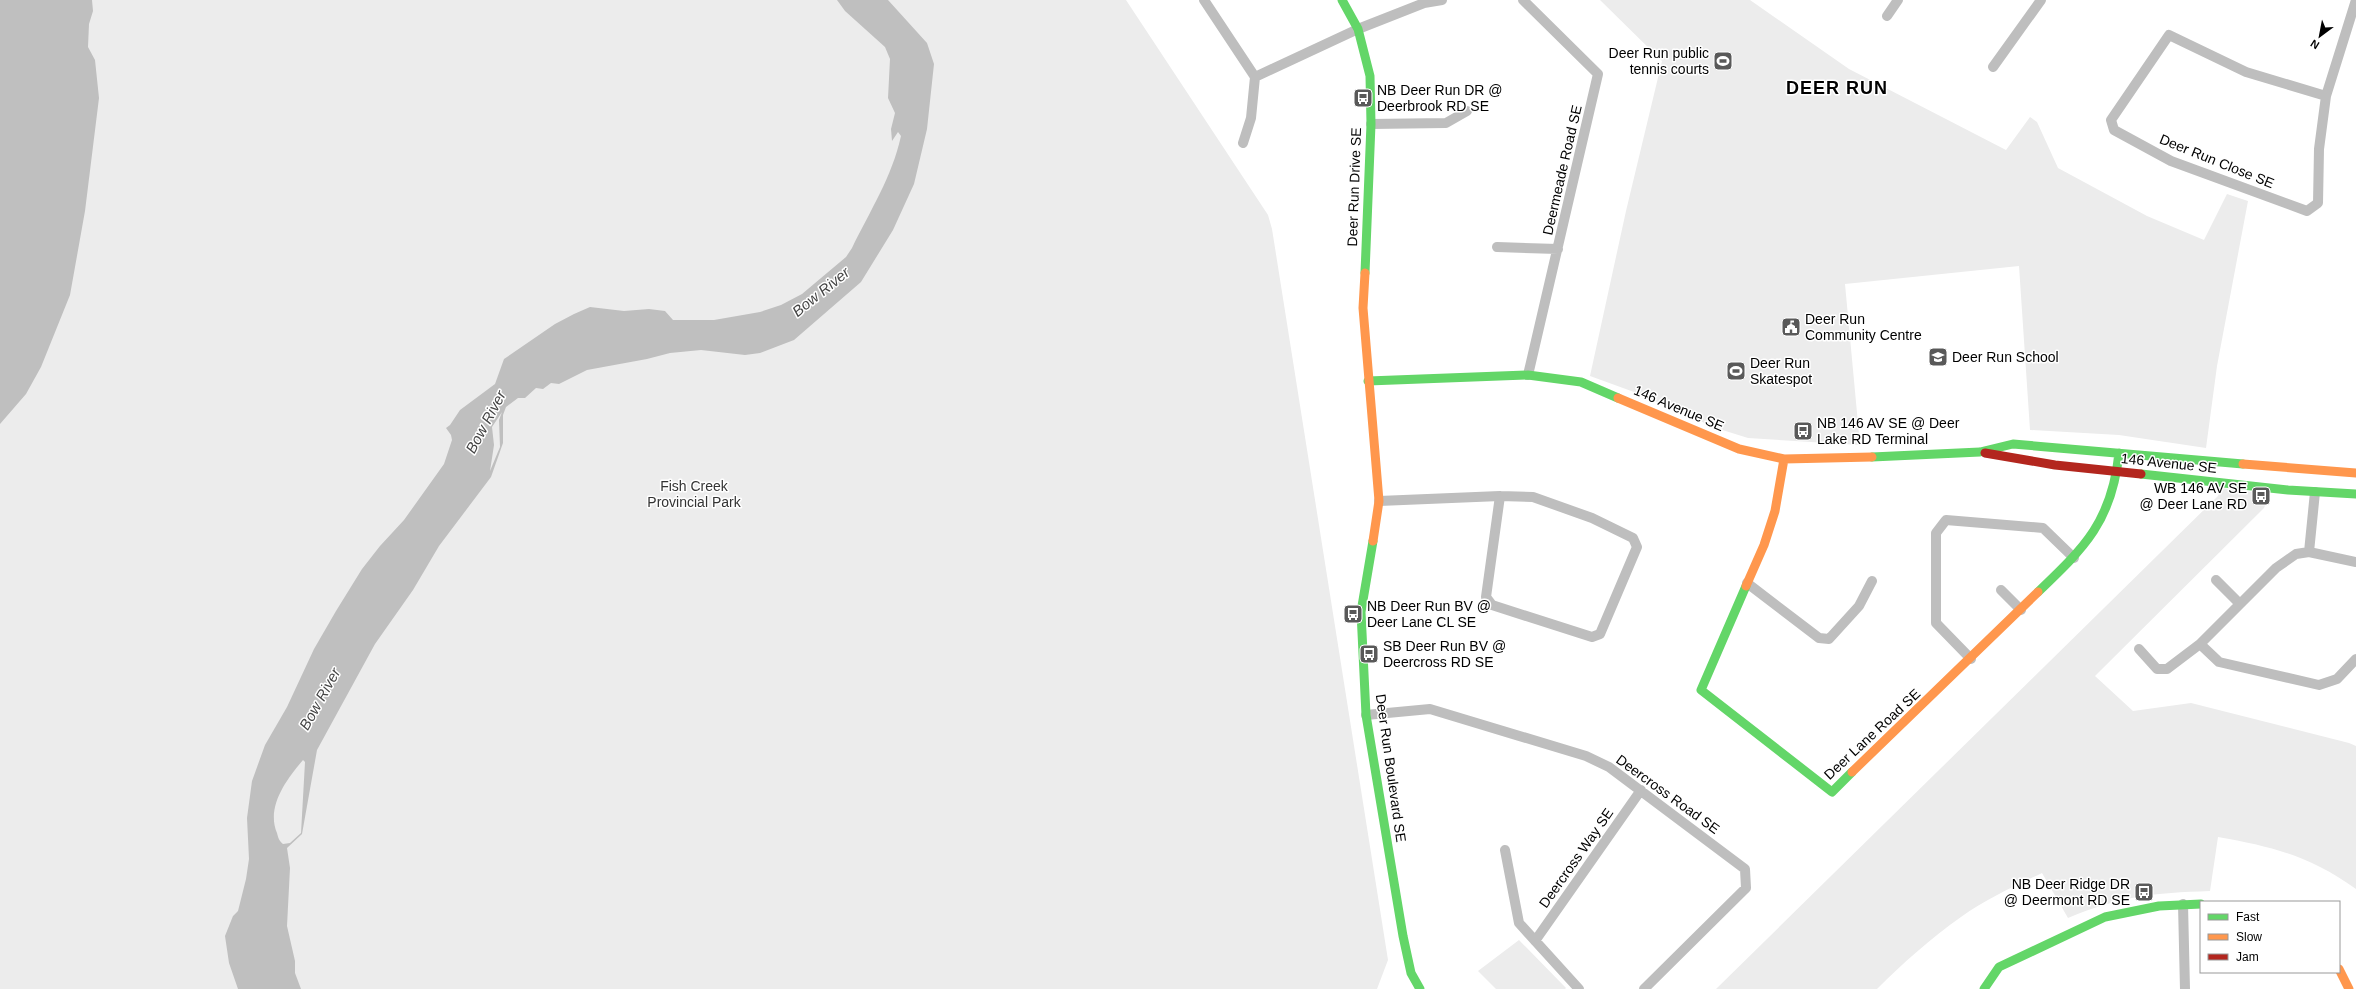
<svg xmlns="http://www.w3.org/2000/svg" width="2356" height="989" font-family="Arial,sans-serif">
	<rect width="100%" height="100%" fill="#fff"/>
	<!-- green -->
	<path fill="#ececec" d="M 42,0 L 1126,0 L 1268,215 L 1272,229 L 1388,960 L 1377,989 L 0,989 L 0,391 Z
		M 1600,0 L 1750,0 L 1849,69 L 2006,150 L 2030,117 L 2037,122 L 2058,168 L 2147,216 L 2204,240 L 2227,194 L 2248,201 L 2217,366 L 2206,448 L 2119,435 L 2030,430 L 2019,266 L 1845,284 L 1860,445 L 1748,438 L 1716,428 L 1634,392 L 1590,376 L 1626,211 L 1662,61 Z
		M 2220,488 L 2270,494 L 2264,508 L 2095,676 L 2133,711 L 2191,703 L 2349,743 L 2356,746 L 2356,889 C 2310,856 2274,847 2218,837 L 2210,891 C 2153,893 2121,896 2068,918 L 2042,873 C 2015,886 1986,899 1961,917 C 1931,938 1903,963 1877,989 L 1716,989 L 2218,496 Z
		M 1519,940 L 1566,988 L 1565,989 L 1496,989 L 1478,971 Z"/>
	<!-- water -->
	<path fill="#bfbfbf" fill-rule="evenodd" d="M 0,0 L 92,0 L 93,11 L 89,24 L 88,47 L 95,60 L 99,98 L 85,211 L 70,295 L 41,367 L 26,394 L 0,424 Z
		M 837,0 L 888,0 L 927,43 L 934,64 L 927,129 L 914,184 L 893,230 L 861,282 L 794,340 L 760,353 L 745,355 L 701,350 L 670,353 L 647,359 L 587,370 L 559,384 L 551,383 L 543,389 L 536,388 L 525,398 L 518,398 L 506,407 L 503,415 L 503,443 L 491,477 L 439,546 L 413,590 L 375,644 L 317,750 L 302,834 L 287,848 L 290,868 L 287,926 L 295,961 L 295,973 L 301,989 L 238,989 L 229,963 L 225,936 L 233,916 L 238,911 L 246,879 L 249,859 L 247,818 L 252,781 L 265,745 L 287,707 L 314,649 L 336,611 L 362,569 L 380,546 L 404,520 L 444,464 L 452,440 L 451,435 L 446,428 L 450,425 L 460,410 L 495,384 L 504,359 L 555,324 L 574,314 L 590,307 L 624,311 L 649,309 L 665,311 L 673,320 L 714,320 L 760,312 L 781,305 L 802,294 L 846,257 L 852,248 C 870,211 892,177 901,136 L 898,132 L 892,141 L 891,129 L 895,113 L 888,98 L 890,59 L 885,47 L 845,11 ZM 502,412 L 499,420 L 500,447 L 490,471 L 494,445 L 492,427 ZM 303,760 L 305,762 L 301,833 L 290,843 L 283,844 C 279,841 278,837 277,833 C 266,807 286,780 303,760 Z"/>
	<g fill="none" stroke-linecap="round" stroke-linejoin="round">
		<!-- street -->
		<path stroke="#bebebe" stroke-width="10" d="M 1204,0 L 1255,77 L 1358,29 L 1424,3 L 1442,0
			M 1523,0 L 1598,74 L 1528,375
			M 1887,16 L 1898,0
			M 1993,67 L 2041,0
			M 2326,96 L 2246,72 L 2169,35 L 2111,120 L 2114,130 L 2171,161 L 2307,211 L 2318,203 L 2319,149 L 2326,96 L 2356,0
			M 1371,124 L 1446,123 L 1467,111
			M 1243,143 L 1251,118 L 1255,77
			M 1497,247 L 1558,249
			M 1379,501 L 1500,496 L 1533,497 L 1592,518 L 1633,538 L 1637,547 L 1600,634 L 1592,637 L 1492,605 L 1486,597 L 1500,496
			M 2309,552 L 2315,492
			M 2216,580 L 2240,604
			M 1747,583 L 1819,638 L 1829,639 L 1859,606 L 1872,581
			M 2001,590 L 2021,610
			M 2200,644 L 2219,662 L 2319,685 L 2337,679 L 2356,659
			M 2139,649 L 2157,669 L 2167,669 L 2200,644 L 2276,568 L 2296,554 L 2309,552 L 2356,562
			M 1971,659 L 1936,623 L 1936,533 L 1946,520 L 2043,528 L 2074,558
			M 1366,715 L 1430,709 L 1586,756 L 1609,767 L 1745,869 L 1746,888 L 1644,989
			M 1505,850 L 1519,923 L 1579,989
			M 2183,904 L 2185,989
			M 1535,941 L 1641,790"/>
		<!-- fast -->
		<path stroke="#63d668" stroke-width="9" d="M 1342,0 L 1358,29 L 1370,76 L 1371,124 L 1365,273
			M 1368,381 L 1528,375 L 1581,382 L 1618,398
			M 1872,457 L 1980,452 L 2013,444 L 2243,464
			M 2141,474 L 2288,490 L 2356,494
			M 1373,541 L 1361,612 L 1366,715 L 1403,936 L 1411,973 L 1420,989
			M 1746,586 L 1701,690 L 1832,792 L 1852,772
			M 2038,592 C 2085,547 2112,521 2119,453
			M 1984,989 L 1999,967 L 2105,917 L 2159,906 L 2201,904"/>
		<!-- slow -->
		<path stroke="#ff974d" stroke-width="9" d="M 1365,273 L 1363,308 L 1379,501 L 1373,541
			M 1618,398 L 1739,449 L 1784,459 L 1872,457
			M 2243,464 L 2356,473
			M 1746,586 L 1764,545 L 1775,511 L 1784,459
			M 1852,772 L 2038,592
			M 2339,969 L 2349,989"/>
		<!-- jam -->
		<path stroke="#b3261e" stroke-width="9" d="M 1985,453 L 2055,465 L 2141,474"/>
	</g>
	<!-- icons -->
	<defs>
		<symbol id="stadium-square" viewBox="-11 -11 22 22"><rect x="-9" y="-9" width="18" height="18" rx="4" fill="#595959" stroke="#fff"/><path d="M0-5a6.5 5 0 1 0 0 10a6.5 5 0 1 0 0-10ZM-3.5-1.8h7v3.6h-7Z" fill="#fff"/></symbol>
		<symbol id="bus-square" viewBox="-11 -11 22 22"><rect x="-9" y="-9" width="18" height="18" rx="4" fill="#595959" stroke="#fff"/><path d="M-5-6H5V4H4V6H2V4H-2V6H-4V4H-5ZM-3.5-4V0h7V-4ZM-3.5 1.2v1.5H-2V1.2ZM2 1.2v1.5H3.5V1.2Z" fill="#fff"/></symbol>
		<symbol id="civic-square" viewBox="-11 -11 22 22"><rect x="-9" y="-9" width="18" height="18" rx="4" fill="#595959" stroke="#fff"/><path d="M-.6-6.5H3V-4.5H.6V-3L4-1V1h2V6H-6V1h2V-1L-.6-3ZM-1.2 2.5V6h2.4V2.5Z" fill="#fff"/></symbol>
		<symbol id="school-square" viewBox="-11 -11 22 22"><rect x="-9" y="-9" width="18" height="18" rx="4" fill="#595959" stroke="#fff"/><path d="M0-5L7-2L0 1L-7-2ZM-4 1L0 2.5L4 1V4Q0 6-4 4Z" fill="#fff"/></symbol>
	</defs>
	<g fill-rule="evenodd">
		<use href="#stadium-square" x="1712" y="50" width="22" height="22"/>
		<use href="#bus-square" x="1352" y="87" width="22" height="22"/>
		<use href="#civic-square" x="1780" y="316" width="22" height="22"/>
		<use href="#school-square" x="1927" y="346" width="22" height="22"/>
		<use href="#stadium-square" x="1725" y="360" width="22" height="22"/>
		<use href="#bus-square" x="1792" y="420" width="22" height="22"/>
		<use href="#bus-square" x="2250" y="485" width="22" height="22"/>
		<use href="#bus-square" x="1342" y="603" width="22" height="22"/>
		<use href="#bus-square" x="1358" y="643" width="22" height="22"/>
		<use href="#bus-square" x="2133" y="881" width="22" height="22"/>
	</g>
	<g text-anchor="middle" stroke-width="3" stroke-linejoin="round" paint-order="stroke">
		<!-- poi labels -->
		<g font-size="14" fill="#000" stroke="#fff" text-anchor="start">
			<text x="1709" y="58" text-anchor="end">Deer Run public<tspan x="1709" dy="16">tennis courts</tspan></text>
			<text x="1377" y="95">NB Deer Run DR @<tspan x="1377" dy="16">Deerbrook RD SE</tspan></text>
			<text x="1805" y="324">Deer Run<tspan x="1805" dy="16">Community Centre</tspan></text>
			<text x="1952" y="362">Deer Run School</text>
			<text x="1750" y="368">Deer Run<tspan x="1750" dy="16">Skatespot</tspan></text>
			<text x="1817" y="428">NB 146 AV SE @ Deer<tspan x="1817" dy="16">Lake RD Terminal</tspan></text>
			<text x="2247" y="493" text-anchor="end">WB 146 AV SE<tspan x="2247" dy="16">@ Deer Lane RD</tspan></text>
			<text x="1367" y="611">NB Deer Run BV @<tspan x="1367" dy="16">Deer Lane CL SE</tspan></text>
			<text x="1383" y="651">SB Deer Run BV @<tspan x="1383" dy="16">Deercross RD SE</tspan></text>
			<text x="2130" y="889" text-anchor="end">NB Deer Ridge DR<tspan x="2130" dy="16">@ Deermont RD SE</tspan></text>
		</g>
		<!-- street labels -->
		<g font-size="14" fill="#000" stroke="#fff">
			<text transform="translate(2217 161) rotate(22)" y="5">Deer Run Close SE</text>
			<text transform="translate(1562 170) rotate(-77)" y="5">Deermeade Road SE</text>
			<text transform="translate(1354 187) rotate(-88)" y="5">Deer Run Drive SE</text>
			<text transform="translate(1679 408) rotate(23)" y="5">146 Avenue SE</text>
			<text transform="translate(2169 463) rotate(6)" y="5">146 Avenue SE</text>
			<text transform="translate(1872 734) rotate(-43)" y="5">Deer Lane Road SE</text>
			<text transform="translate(1391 768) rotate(82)" y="5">Deer Run Boulevard SE</text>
			<text transform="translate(1668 794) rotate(36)" y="5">Deercross Road SE</text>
			<text transform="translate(1576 858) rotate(-55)" y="5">Deercross Way SE</text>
		</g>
		<!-- park labels -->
		<g font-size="14" fill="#333" stroke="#fff">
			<text x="694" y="491">Fish Creek<tspan x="694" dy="16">Provincial Park</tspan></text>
		</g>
		<!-- water labels -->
		<g font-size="15" font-style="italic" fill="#444" stroke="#fff">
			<text transform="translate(821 292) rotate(-39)" y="5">Bow River</text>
			<text transform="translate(486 422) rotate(-62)" y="5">Bow River</text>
			<text transform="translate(320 699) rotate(-61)" y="5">Bow River</text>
		</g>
		<!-- district labels -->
		<g font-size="18" font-weight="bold" letter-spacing="1" fill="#000" stroke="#fff">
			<text x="1837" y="94">DEER RUN</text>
		</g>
	</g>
	<!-- legend -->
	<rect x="2200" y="901" width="140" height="72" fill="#ffffff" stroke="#999999"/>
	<rect x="2208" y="914" width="20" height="6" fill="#63d668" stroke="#999999"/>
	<text x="2236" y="921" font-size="12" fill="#000000">Fast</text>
	<rect x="2208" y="934" width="20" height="6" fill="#ff974d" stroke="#999999"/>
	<text x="2236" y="941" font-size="12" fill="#000000">Slow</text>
	<rect x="2208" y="954" width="20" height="6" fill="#b3261e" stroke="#999999"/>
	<text x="2236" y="961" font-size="12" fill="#000000">Jam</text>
	<!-- north arrow -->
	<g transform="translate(2320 36) rotate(212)" stroke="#ffffff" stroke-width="3" paint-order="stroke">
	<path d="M0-3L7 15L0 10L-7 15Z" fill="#000000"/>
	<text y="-6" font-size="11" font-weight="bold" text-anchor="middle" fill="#000000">N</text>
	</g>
</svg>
